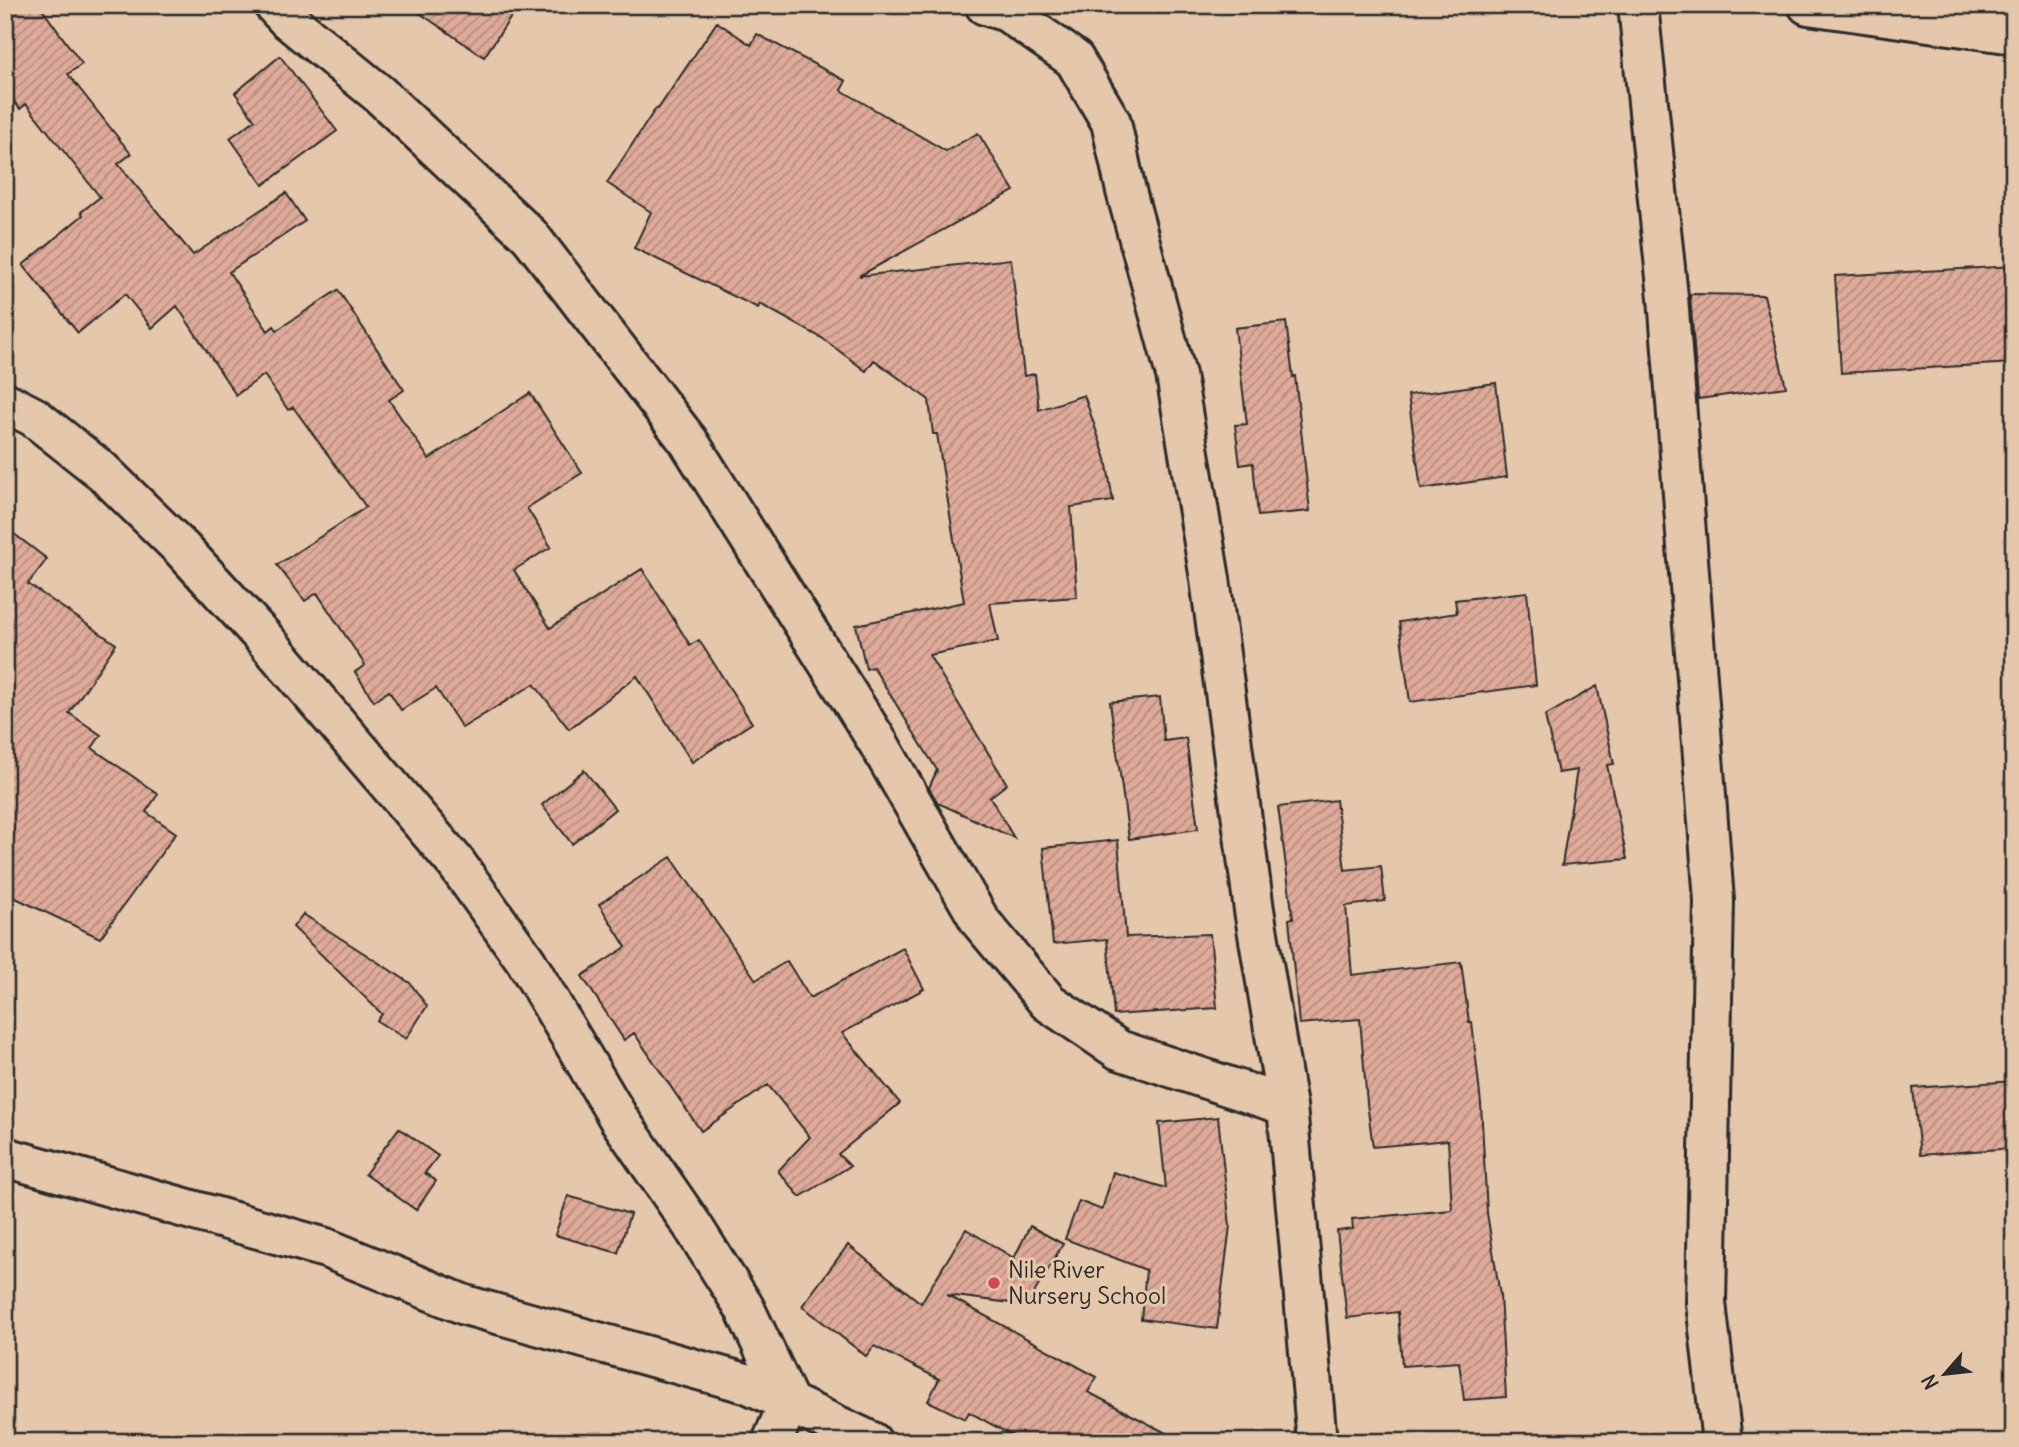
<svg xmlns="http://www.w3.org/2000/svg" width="2019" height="1447" font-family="Delius,sans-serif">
	<defs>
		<pattern id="building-hatch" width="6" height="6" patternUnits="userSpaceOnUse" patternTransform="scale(1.75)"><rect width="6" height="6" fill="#dfaa9a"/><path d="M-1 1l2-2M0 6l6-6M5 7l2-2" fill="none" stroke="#b58b7e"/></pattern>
	</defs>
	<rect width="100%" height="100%" fill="#e5c8ac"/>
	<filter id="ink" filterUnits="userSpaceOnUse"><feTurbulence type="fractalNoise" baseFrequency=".0143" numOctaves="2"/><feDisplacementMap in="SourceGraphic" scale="14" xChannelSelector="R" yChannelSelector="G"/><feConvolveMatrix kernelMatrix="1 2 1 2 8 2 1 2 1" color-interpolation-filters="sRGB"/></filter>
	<g filter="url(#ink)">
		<!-- building -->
		<path fill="url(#building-hatch)" stroke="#2b2b2b" stroke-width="2" d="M 25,5 L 39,5 L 82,64 L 68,74 L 131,154 L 118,164 L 193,255 L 286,193 L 305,221 L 229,272 L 268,331 L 274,326 L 277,330 L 338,290 L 404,390 L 389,400 L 429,459 L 530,393 L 582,473 L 527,508 L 551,547 L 514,570 L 550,628 L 642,569 L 690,645 L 699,640 L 752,723 L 692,762 L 637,676 L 569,729 L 534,684 L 462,728 L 436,688 L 401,710 L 389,691 L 374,701 L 355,672 L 365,665 L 317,593 L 305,601 L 277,565 L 366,507 L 293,407 L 288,410 L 264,375 L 236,395 L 177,306 L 152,328 L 125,294 L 78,333 L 23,265 L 83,215 L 81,212 L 100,197 L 26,104 L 20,109 L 5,90 L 5,19 Z
			M 408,5 L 519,5 L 484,57 Z
			M 717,22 L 751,45 L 757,34 L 846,81 L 841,90 L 946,151 L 978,133 L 1014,191 L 859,276 L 1011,259 L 1024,376 L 1035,374 L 1039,410 L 1084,395 L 1106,459 L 1113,501 L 1071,507 L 1077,597 L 990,603 L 998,641 L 929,655 L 1007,784 L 990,797 L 1014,838 L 938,803 L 929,788 L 937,770 L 873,667 L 866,669 L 856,625 L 964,602 L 937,434 L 933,434 L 929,400 L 874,360 L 866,371 L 822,338 L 760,304 L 758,308 L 634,248 L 651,212 L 607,183 L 656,108 L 658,109 Z
			M 280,56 L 337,131 L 263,185 L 230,138 L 255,120 L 235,93 Z
			M 2014,266 L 2014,363 L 1841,373 L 1835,276 Z
			M 1690,294 L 1764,295 L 1786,387 L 1698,399 Z
			M 1286,322 L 1293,377 L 1295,376 L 1310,511 L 1258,516 L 1253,463 L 1240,465 L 1235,425 L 1247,424 L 1235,328 Z
			M 1496,383 L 1507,477 L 1421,489 L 1408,395 Z
			M 5,527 L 47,559 L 28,584 L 116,644 L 69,713 L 101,735 L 92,748 L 158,794 L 146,812 L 176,833 L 100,938 L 5,893 Z
			M 1527,592 L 1536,685 L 1410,702 L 1399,622 L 1457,613 L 1455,600 Z
			M 1597,686 L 1614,764 L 1607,765 L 1627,859 L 1562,865 L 1577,770 L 1558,773 L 1545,716 Z
			M 1160,697 L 1164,741 L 1186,738 L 1198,829 L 1129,839 L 1110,702 Z
			M 584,770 L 615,809 L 572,844 L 542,805 Z
			M 1336,800 L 1345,870 L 1381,866 L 1385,901 L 1346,906 L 1352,975 L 1461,962 L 1469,1022 L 1472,1022 L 1481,1104 L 1487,1213 L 1500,1295 L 1506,1397 L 1464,1400 L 1459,1362 L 1402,1366 L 1398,1312 L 1347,1318 L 1337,1231 L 1353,1229 L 1352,1219 L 1452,1210 L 1448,1140 L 1373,1147 L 1367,1103 L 1360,1019 L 1299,1024 L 1289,919 L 1293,918 L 1278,807 Z
			M 1118,840 L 1126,937 L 1210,934 L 1217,1008 L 1114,1015 L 1107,939 L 1053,944 L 1043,848 Z
			M 671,857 L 756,980 L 787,961 L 810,998 L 903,948 L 924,989 L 842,1033 L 900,1103 L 838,1154 L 850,1166 L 800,1197 L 778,1171 L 810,1137 L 768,1085 L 701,1131 L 634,1033 L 624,1040 L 582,976 L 626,947 L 599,904 Z
			M 303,914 L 410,983 L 427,1006 L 406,1039 L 377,1021 L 382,1014 L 293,927 Z
			M 2014,1081 L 2014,1148 L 1920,1155 L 1913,1088 Z
			M 1218,1117 L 1230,1226 L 1217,1329 L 1141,1319 L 1146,1270 L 1065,1239 L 1079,1201 L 1102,1210 L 1113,1172 L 1166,1188 L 1159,1123 Z
			M 399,1128 L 438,1156 L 425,1173 L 436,1181 L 416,1210 L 365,1174 Z
			M 568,1196 L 630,1214 L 618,1253 L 555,1235 Z
			M 1030,1226 L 1063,1244 L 1027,1305 L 947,1295 L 1097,1377 L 1088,1392 L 1183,1442 L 1024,1442 L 969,1412 L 965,1419 L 928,1401 L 939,1379 L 874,1346 L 866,1356 L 802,1306 L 848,1245 L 921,1303 L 966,1229 L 1014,1258 Z"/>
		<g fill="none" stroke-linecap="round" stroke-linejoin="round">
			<defs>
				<path id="minor" d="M 274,5 L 287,19 L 379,94 L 530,236 L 689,442 L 879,744 L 980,921 L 1048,1002 L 1119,1050 L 1287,1106
					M 985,5 L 1007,12 L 1074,59 L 1111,122 L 1126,191 L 1176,375 L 1210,579 L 1254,910 L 1287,1106 L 1317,1442
					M 1638,5 L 1668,297 L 1714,901 L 1706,1303 L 1722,1442
					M 1808,5 L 2014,34
					M 5,402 L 34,417 L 102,471 L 182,549 L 263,637 L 456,863 L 526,961 L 619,1119 L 692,1225 L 744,1307 L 789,1402 L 772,1442
					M 5,1157 L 326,1248 L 465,1305 L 749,1384 L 872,1442"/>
			</defs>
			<!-- minor casing -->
			<use href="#minor" stroke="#2b2b2b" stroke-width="44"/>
			<!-- minor -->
			<use href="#minor" stroke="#e5c8ac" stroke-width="38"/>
		</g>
	</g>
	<!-- markers -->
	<circle fill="#d1495b" stroke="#e5c8ac" stroke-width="2.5" cx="994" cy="1283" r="7"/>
	<g text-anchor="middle" stroke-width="6" stroke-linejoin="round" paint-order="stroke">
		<!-- poi labels -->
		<g font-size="23" fill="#2b2b2b" stroke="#e5c8ac" text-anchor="start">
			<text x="1008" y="1278">Nile River<tspan x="1008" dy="26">Nursery School</tspan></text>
		</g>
	</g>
	<!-- margin -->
	<rect width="2019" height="1447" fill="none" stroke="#e5c8ac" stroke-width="28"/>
	<rect x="14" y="14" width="1991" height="1419" fill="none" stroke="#2b2b2b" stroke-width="2.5" filter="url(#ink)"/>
	<!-- north arrow -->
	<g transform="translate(1945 1374) rotate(242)" stroke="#e5c8ac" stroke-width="5" paint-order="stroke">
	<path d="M0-5L12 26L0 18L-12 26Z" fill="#2b2b2b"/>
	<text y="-10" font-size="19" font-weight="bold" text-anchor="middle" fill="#2b2b2b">N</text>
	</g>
</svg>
